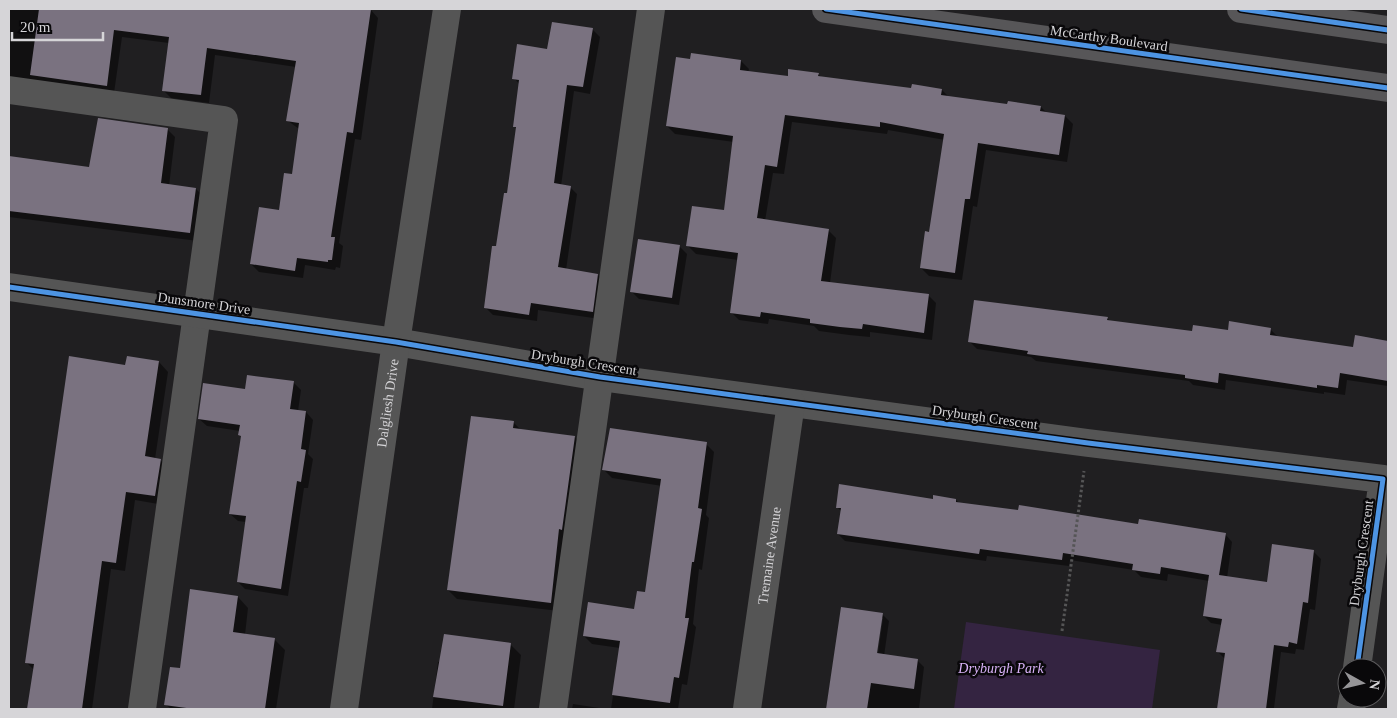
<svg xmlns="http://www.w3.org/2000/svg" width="1397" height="718" font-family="Georgia,serif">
	<rect width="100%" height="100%" fill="#201f21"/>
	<!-- green -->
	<path fill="#342441" d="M 966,622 L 1160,650 L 1152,709 L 954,709 Z"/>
	<!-- shadow -->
	<path fill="#0007" fill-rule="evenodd" d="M 9,9 L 370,9 L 378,18 L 361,140 L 355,139 L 339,243 L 343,246 L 340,268 L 336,267 L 335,270 L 305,265 L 303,278 L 259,272 L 251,264 L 280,212 L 293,176 L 299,129 L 288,121 L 296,67 L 215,55 L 209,103 L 171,98 L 163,90 L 169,43 L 122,37 L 114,93 L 9,78 Z
		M 592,29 L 600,37 L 590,94 L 574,91 L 561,186 L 570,187 L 577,194 L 566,270 L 598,275 L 605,282 L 600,319 L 538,310 L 537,321 L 493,315 L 486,308 L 508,195 L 517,129 L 514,126 L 520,85 L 514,78 L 548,50 Z
		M 691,60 L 741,61 L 749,69 L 748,72 L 789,77 L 818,74 L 822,78 L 912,90 L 942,90 L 949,97 L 1008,106 L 1041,107 L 1048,114 L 1065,116 L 1073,124 L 1067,162 L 986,150 L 977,207 L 973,206 L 962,280 L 929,276 L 921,268 L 930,233 L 945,140 L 888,130 L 887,134 L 792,122 L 784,174 L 773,173 L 765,221 L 828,230 L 836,238 L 830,283 L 928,295 L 936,303 L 932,340 L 870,332 L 870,337 L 849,335 L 819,331 L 814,326 L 769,319 L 768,324 L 739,320 L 731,312 L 738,260 L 696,254 L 688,246 L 725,212 L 734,142 L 675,134 L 667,126 Z
		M 167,129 L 175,137 L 169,186 L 196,189 L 204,197 L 198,241 L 9,217 L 9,157 L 91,169 Z
		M 679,246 L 687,254 L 679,305 L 639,299 L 632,292 Z
		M 1107,318 L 1111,322 L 1193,332 L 1270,329 L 1278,337 L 1354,348 L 1356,337 L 1388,342 L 1388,386 L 1347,380 L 1345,395 L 1324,392 L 1324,394 L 1226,380 L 1225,390 L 1193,385 L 1189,381 L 1036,361 L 1031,357 L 977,349 L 969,341 Z
		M 159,362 L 168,372 L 155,459 L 160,460 L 170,469 L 164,505 L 135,500 L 125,571 L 111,569 L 92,709 L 29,709 L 34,670 L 26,662 L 126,366 Z
		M 293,382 L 301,390 L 298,411 L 306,412 L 313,420 L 308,454 L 313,459 L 308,488 L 304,488 L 288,596 L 245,589 L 238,582 L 246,522 L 238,521 L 230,514 L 242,437 L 240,431 L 207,426 L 199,419 L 246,391 Z
		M 513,422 L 521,430 L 575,437 L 583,446 L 559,611 L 457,599 L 448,590 Z
		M 706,444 L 714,452 L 706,515 L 709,518 L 702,570 L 699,569 L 693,624 L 696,627 L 687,685 L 682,684 L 678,709 L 611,709 L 620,648 L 592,644 L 584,636 L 635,611 L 646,594 L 662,486 L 612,478 L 604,470 Z
		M 934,500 L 956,500 L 960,504 L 1225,534 L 1232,542 L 1227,578 L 1268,584 L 1314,552 L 1321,559 L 1315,610 L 1310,609 L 1304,650 L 1296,649 L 1295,654 L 1281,652 L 1274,708 L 1278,709 L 1218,709 L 1225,659 L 1217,651 L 1222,625 L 1211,623 L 1204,616 L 1209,581 L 1168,574 L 1167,581 L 1141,577 L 1134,570 L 1070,560 L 1069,566 L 987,556 L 986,561 L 845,541 L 838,534 L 842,512 L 837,507 Z
		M 238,597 L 248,608 L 245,635 L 274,639 L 285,650 L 276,709 L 171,709 L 165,704 L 181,670 Z
		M 842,608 L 882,614 L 889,621 L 884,656 L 917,660 L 924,667 L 919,709 L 826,709 ZM 881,618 L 883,618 L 877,660 L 875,659 Z
		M 510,644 L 521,655 L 514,709 L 432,709 L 438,662 Z
		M 573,704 L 606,709 L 572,709 Z"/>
	<!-- building -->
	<path fill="#7a7280" d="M 39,9 L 371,9 L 353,133 L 347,132 L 331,237 L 335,237 L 332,260 L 328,260 L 328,262 L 297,258 L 295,271 L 250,264 L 259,207 L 279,210 L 284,173 L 292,174 L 299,123 L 286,121 L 296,61 L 207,48 L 201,95 L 162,91 L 169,37 L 114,30 L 107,86 L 30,75 Z
		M 552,22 L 593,28 L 583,87 L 567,85 L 554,183 L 571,186 L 558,267 L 598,274 L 593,312 L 531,303 L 529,315 L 484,308 L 492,246 L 496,246 L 504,193 L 507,193 L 516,127 L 513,127 L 519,80 L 512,79 L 517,44 L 547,49 Z
		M 691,53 L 741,60 L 740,70 L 788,76 L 788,69 L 819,73 L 818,76 L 911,88 L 912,84 L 942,89 L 941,95 L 1007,104 L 1008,101 L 1041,106 L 1040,111 L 1065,115 L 1059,155 L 978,143 L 970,199 L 965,199 L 955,273 L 920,268 L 925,231 L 929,232 L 944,134 L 880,122 L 880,127 L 785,115 L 777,167 L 765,165 L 757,218 L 829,229 L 821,281 L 929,294 L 924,333 L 863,324 L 862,329 L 840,327 L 810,323 L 810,319 L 761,312 L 760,317 L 730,313 L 738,253 L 686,246 L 692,206 L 724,210 L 733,136 L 666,126 L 676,57 L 690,59 Z
		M 98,118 L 168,128 L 161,183 L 196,188 L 190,233 L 9,211 L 9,156 L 89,167 Z
		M 638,239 L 680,245 L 672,298 L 630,292 Z
		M 974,300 L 1108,317 L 1107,320 L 1192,331 L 1193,325 L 1228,330 L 1229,321 L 1271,328 L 1270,335 L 1353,347 L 1355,335 L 1388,341 L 1388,381 L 1340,373 L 1338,388 L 1317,385 L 1317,388 L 1219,373 L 1218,383 L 1185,378 L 1185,375 L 1027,354 L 1028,351 L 968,342 Z
		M 69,356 L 125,365 L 127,356 L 159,361 L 145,456 L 161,459 L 155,496 L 126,492 L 116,563 L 102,561 L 82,709 L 27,709 L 34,664 L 25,663 Z
		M 247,375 L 294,381 L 290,409 L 306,411 L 301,449 L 306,450 L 301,482 L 297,481 L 281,589 L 237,582 L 246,516 L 229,514 L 241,436 L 238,435 L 240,425 L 198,419 L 203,383 L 245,389 Z
		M 471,416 L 514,421 L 513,428 L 575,436 L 562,530 L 559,529 L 551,603 L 447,590 Z
		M 610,428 L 707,442 L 698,508 L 702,509 L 694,562 L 692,562 L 685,618 L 689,618 L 679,678 L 674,677 L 670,703 L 612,695 L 620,641 L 583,636 L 588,602 L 634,609 L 637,591 L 645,592 L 661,479 L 602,470 Z
		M 839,484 L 933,499 L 933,495 L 956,499 L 956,502 L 1018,510 L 1019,505 L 1138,524 L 1139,519 L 1226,533 L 1219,575 L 1267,582 L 1272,544 L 1314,550 L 1308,603 L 1303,602 L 1297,644 L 1289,642 L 1288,647 L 1274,645 L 1266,709 L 1217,709 L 1225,653 L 1216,652 L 1222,619 L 1203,616 L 1209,575 L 1161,567 L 1160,574 L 1132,570 L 1133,564 L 1063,553 L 1062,560 L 980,549 L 979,554 L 837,534 L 841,508 L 836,508 Z
		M 190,589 L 238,596 L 233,632 L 275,638 L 265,709 L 194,709 L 164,705 L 170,667 L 180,668 Z
		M 841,607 L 883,613 L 877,653 L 918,659 L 914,689 L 871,683 L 867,709 L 826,709 Z
		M 444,634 L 511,643 L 503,706 L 433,697 Z"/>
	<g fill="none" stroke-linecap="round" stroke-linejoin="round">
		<!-- path -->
		<path stroke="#555556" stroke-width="3" stroke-dasharray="2.5 2.5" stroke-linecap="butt" d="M 1062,631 L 1084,471"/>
		<!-- minor -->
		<g stroke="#555" stroke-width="28">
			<path d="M 9,90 L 224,120 L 142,709"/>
			<path d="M 9,287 L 396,342 L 600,377 L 1088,443 L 1383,479 L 1357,668"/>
			<path id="s1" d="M 344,709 L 396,342 L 447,9"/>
			<path d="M 553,709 L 651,9"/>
			<path id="s2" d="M 747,709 L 791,403"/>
			<path d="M 1351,709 L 1353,698"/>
		</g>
		<!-- major -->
		<path stroke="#575658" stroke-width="28" d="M 826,9 L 1388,88
			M 1241,9 L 1388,30"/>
		<defs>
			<path id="cycleway" d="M 826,9 L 1388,88
				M 1241,9 L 1388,30
				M 9,287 L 396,342 L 600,377 L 1088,443 L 1383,479 L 1357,668"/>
		</defs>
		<!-- cycleway casing -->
		<use href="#cycleway" stroke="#09080a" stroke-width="8"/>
		<!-- cycleway -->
		<use href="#cycleway" stroke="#4d94e3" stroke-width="5"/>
	</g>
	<g text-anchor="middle" stroke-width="5" stroke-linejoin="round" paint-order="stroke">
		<!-- street labels -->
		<g font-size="14" fill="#d6d5d8" stroke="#09080a">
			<text transform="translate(1109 38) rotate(8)" y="5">McCarthy Boulevard</text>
			<text transform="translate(204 303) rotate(8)" y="5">Dunsmore Drive</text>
			<text transform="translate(584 362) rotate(9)" y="5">Dryburgh Crescent</text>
			<text dy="5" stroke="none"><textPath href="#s1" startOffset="309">Dalgliesh Drive</textPath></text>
			<text transform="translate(985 417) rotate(8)" y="5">Dryburgh Crescent</text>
			<text transform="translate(1361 553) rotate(-82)" y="5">Dryburgh Crescent</text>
			<text dy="5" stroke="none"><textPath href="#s2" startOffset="155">Tremaine Avenue</textPath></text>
		</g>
		<!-- park labels -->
		<g font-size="14" font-style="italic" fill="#d8b2f8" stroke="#09080a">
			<text x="1001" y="673">Dryburgh Park</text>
		</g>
	</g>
	<!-- border -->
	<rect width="1397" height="718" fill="none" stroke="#d6d5d8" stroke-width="20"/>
	<!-- north arrow -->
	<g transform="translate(1362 683) rotate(98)"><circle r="24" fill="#09080a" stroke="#5b5a5c"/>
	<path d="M0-4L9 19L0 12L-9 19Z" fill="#969598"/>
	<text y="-8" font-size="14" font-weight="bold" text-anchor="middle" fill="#d6d5d8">N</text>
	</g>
	<!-- scale -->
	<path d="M12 32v8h91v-8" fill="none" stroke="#d6d5d8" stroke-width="2.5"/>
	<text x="20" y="32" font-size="15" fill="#d6d5d8" stroke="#09080a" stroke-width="4" paint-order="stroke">20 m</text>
</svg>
